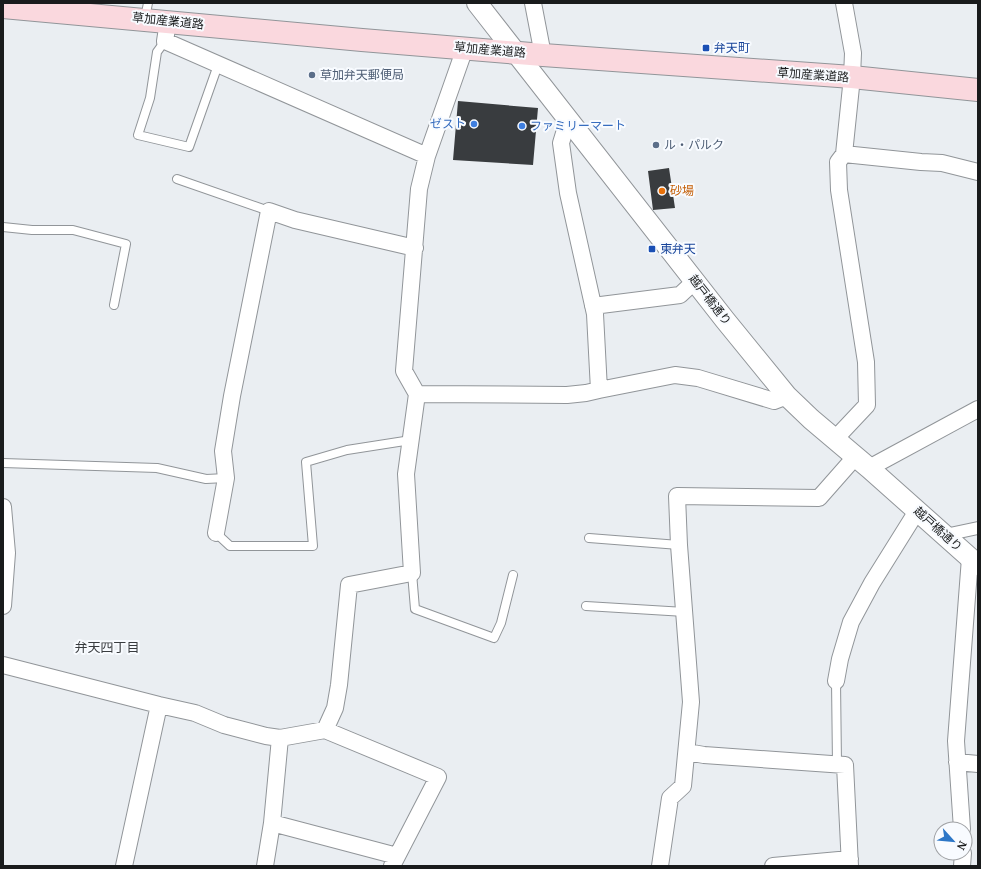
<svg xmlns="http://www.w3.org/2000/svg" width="981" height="869" font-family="'PT Serif','Noto Sans JP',serif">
	<rect width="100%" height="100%" fill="#eaeef2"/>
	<!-- building -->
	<path fill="#393c3f" d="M 458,101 L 538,108 L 533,165 L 453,160 Z
		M 669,168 L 675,208 L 653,210 L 648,171 Z"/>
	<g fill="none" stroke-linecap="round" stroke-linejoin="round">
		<defs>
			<path id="service" d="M 145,18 L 148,3
				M 165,41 L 157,52 L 150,98 L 138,135 L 189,147 L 218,65
				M 177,179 L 269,211
				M 3,227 L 32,230 L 73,230 L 126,244 L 114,305
				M 3,463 L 157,468 L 206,479 L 226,478
				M 216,533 L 230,546 L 313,546 L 306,462 L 347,450 L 411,440
				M 589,538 L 679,545
				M 412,573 L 415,609 L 494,638 L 501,623 L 513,575
				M 586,606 L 685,612
				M 836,681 L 837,764"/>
			<path id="pedestrian" d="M 945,535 L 978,528"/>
			<path id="minor" d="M 533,3 L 543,55
				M 844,3 L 853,53 L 852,77 L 844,154
				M 168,22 L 165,41 L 427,156
				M 568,120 L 561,143 L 568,193 L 595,314 L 599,390
				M 593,306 L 680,295 L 695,281
				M 417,394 L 567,395 L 586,393 L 599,390 L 675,375 L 698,378 L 774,401 L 787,396
				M 835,439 L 867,405 L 866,362 L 839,190 L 838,162 L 844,154 L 921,162 L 942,163 L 978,172
				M 869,468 L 978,409
				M 3,507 L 7,553 L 3,606
				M 216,533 L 226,478 L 223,451 L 232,396 L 269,211 L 295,220 L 415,248
				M 3,665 L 159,705 L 195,713 L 224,725 L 266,736 L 280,738 L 272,823 L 265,866
				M 836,681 L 840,659 L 851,622 L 872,583 L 917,511
				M 325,730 L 335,708 L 339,685 L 349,585 L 412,573 L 406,474 L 417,394 L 404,371 L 419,189 L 427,156 L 465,48
				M 280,738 L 325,730 L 438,777 L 392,866
				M 687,752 L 704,755 L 845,765 L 850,866
				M 957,762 L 978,764
				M 272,823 L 397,856
				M 962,829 L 956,741 L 970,558
				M 124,866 L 159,705
				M 660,866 L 670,798 L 683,786 L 691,702 L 679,545 L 677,496 L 819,498 L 856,456
				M 773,866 L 850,859
				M 962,866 L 963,853"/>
			<path id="tertiary" d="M 477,3 L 725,320 L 787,396 L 811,419 L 869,468 L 978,565"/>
			<path id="secondary" d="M 3,7 L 362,40 L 543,55 L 852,77 L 978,90"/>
		</defs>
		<!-- service casing -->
		<use href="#service" stroke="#919599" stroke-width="10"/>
		<!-- pedestrian casing -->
		<use href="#pedestrian" stroke="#919599" stroke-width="14"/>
		<!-- minor casing -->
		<use href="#minor" stroke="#919599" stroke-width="18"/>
		<!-- tertiary casing -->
		<use href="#tertiary" stroke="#919599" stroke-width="22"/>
		<!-- secondary casing -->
		<use href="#secondary" stroke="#919599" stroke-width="24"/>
		<!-- service -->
		<use href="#service" stroke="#fff" stroke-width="8"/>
		<!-- pedestrian -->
		<use href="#pedestrian" stroke="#fff" stroke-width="12"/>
		<!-- minor -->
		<use href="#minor" stroke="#fff" stroke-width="16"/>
		<!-- tertiary -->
		<use href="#tertiary" stroke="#fff" stroke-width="20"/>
		<!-- secondary -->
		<use href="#secondary" stroke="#fad8de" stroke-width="22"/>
	</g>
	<!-- markers -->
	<g fill="#1a4fb4" stroke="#f8fbff" stroke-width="1.5">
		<rect x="702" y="44" width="8" height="8" rx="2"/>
		<rect x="648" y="245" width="8" height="8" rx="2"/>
	</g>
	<g fill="#5c6f8a" stroke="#f8fbff" stroke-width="1.5">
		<circle cx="312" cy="75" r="4"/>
		<circle cx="656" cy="145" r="4"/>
	</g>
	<g fill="#3f7fe0" stroke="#f8fbff" stroke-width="1.5">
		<circle cx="474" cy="124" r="4"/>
		<circle cx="522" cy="126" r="4"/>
	</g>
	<circle fill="#e8710a" stroke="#f8fbff" stroke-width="1.5" cx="662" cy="191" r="4"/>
	<g text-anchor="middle" stroke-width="4" stroke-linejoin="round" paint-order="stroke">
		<!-- street labels -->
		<g font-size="12" fill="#191b1c" stroke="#f8fbff">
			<text transform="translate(168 21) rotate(6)" y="4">草加産業道路</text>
			<text transform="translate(490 50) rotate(5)" y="4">草加産業道路</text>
			<text transform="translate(813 75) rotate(4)" y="4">草加産業道路</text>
			<text transform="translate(710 300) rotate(52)" y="4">越戸橋通り</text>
			<text transform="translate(938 529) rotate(42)" y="4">越戸橋通り</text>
		</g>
		<!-- transit labels -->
		<g font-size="12" fill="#164399" stroke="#f8fbff" text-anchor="start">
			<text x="714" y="52">弁天町</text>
			<text x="660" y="253">東弁天</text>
		</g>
		<!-- service labels -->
		<g font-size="12" fill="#4e5e75" stroke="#f8fbff" text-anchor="start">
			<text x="320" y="79">草加弁天郵便局</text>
			<text x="664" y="149">ル・パルク</text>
		</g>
		<!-- shop labels -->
		<g font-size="12" fill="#366cbe" stroke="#f8fbff" text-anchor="end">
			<text x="466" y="128">ゼスト</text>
			<text x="530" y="130" text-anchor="start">ファミリーマート</text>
		</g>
		<!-- food labels -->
		<g font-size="12" fill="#c56008" stroke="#f8fbff" text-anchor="start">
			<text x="670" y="195">砂場</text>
		</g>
		<!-- neighbourhood labels -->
		<g font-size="13" fill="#393c3f" stroke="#f8fbff">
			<text x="107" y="652">弁天四丁目</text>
		</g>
	</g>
	<!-- border -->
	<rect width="981" height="869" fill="none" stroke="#191b1c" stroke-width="8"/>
	<!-- north arrow -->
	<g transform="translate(953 841) rotate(117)"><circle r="19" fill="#f8fbff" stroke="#9fa1a4"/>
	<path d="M0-3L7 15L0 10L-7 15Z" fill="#2d77c7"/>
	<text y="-6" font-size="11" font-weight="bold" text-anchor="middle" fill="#191b1c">N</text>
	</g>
</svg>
